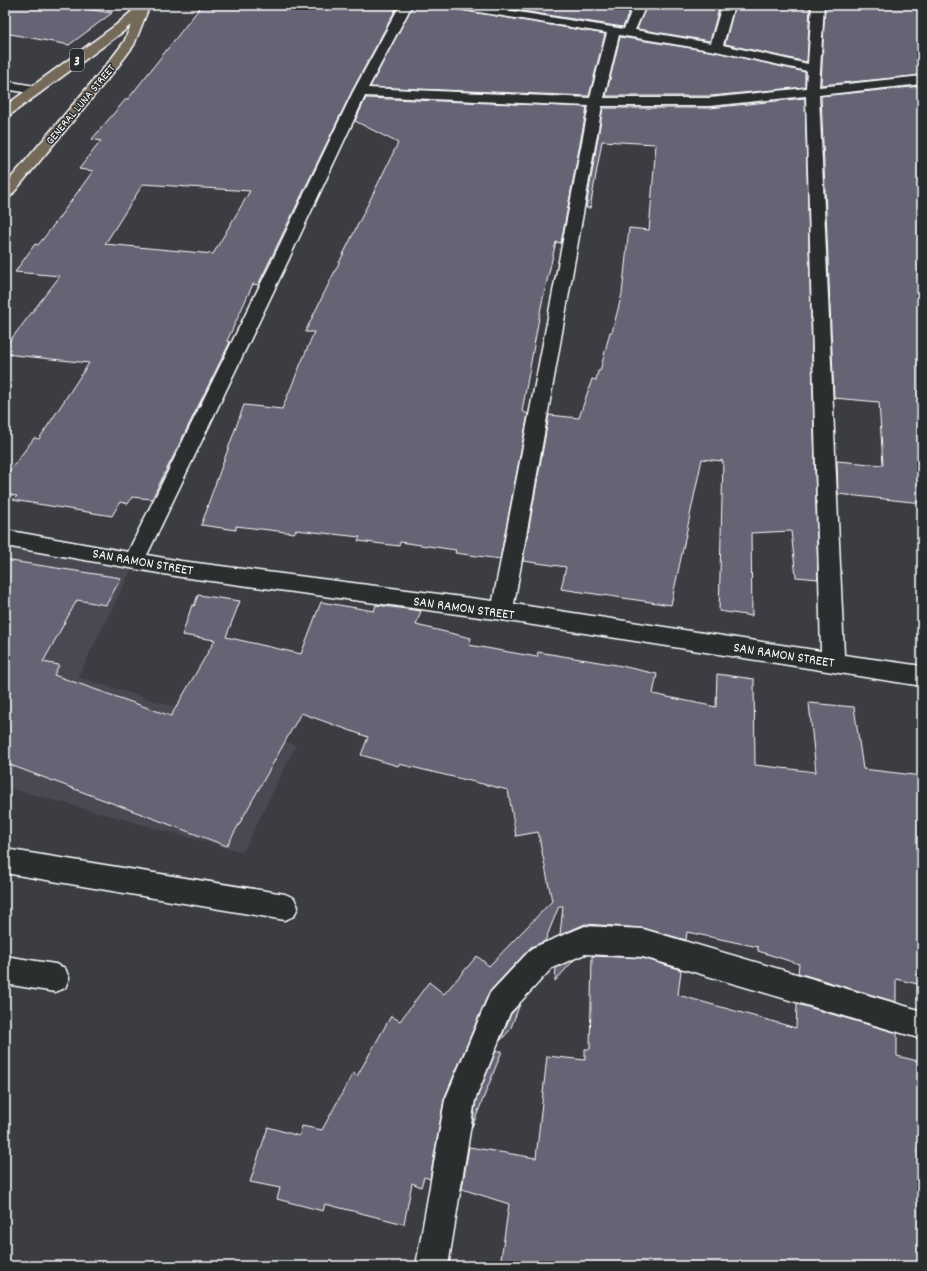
<svg xmlns="http://www.w3.org/2000/svg" width="927" height="1271" font-family="Dekko,sans-serif">
	<rect width="100%" height="100%" fill="#3c3d43"/>
	<filter id="ink" filterUnits="userSpaceOnUse"><feTurbulence type="fractalNoise" baseFrequency=".025" numOctaves="2"/><feDisplacementMap in="SourceGraphic" scale="8" xChannelSelector="R" yChannelSelector="G"/><feConvolveMatrix kernelMatrix="1 2 1 2 8 2 1 2 1" color-interpolation-filters="sRGB"/></filter>
	<g filter="url(#ink)">
		<!-- built -->
		<path fill="#494852" d="M 5,548 L 131,570 L 78,677 L 296,745 L 243,852 L 5,787 Z"/>
		<!-- building -->
		<path fill="#666375" stroke="#fff" fill-rule="evenodd" d="M 5,5 L 60,5 L 112,13 L 69,45 L 5,33 Z
			M 202,5 L 398,5 L 352,91 L 258,285 L 253,284 L 227,341 L 230,342 L 152,499 L 132,497 L 128,504 L 120,502 L 112,516 L 13,500 L 17,496 L 5,494 L 5,477 L 34,438 L 39,439 L 89,363 L 5,354 L 5,347 L 60,276 L 15,272 L 35,244 L 38,245 L 47,234 L 93,171 L 79,169 L 101,141 L 92,139 L 126,99 L 128,99 ZM 143,184 L 250,191 L 213,254 L 105,244 Z
			M 413,5 L 446,5 L 449,8 L 454,9 L 605,34 L 589,96 L 370,87 Z
			M 485,5 L 632,5 L 623,27 Z
			M 647,5 L 720,5 L 710,41 L 637,29 Z
			M 735,5 L 810,5 L 807,62 L 725,44 Z
			M 825,5 L 922,5 L 922,75 L 821,85 Z
			M 620,37 L 716,52 L 805,72 L 805,87 L 710,96 L 606,96 Z
			M 922,86 L 922,503 L 838,494 L 837,461 L 883,465 L 879,402 L 834,398 L 821,96 Z
			M 366,98 L 587,107 L 561,243 L 556,242 L 541,307 L 522,411 L 528,414 L 500,559 L 455,553 L 456,550 L 400,542 L 399,546 L 358,541 L 360,537 L 296,530 L 294,533 L 236,526 L 236,530 L 201,525 L 208,507 L 207,507 L 244,405 L 282,409 L 314,332 L 305,332 L 398,143 L 355,121 Z
			M 805,98 L 818,579 L 796,577 L 791,531 L 751,533 L 752,616 L 719,611 L 723,461 L 702,459 L 671,605 L 561,589 L 566,567 L 523,561 L 549,415 L 579,418 L 592,379 L 596,380 L 598,371 L 600,371 L 610,332 L 612,332 L 622,294 L 629,228 L 649,230 L 656,144 L 602,141 L 590,208 L 586,208 L 603,108 L 710,108 Z
			M 5,560 L 121,578 L 106,605 L 77,600 L 43,662 L 59,665 L 54,675 L 171,716 L 215,640 L 182,635 L 192,605 L 194,606 L 198,595 L 240,601 L 226,637 L 301,654 L 321,602 L 374,611 L 376,605 L 421,611 L 416,625 L 471,638 L 469,645 L 537,657 L 538,652 L 617,665 L 657,674 L 653,694 L 716,707 L 717,674 L 754,679 L 755,765 L 816,772 L 809,703 L 854,707 L 863,769 L 922,776 L 922,985 L 896,979 L 896,1002 L 798,973 L 799,964 L 758,951 L 758,947 L 687,932 L 686,940 L 643,928 L 585,924 L 560,935 L 563,906 L 559,906 L 545,941 L 531,947 L 489,992 L 444,1099 L 430,1179 L 424,1177 L 421,1187 L 412,1183 L 404,1224 L 325,1204 L 323,1211 L 277,1199 L 280,1188 L 250,1182 L 268,1127 L 299,1136 L 302,1126 L 322,1130 L 353,1073 L 357,1076 L 391,1016 L 400,1021 L 429,982 L 444,994 L 477,956 L 489,966 L 552,901 L 538,832 L 516,836 L 508,790 L 399,764 L 398,766 L 361,755 L 368,737 L 301,713 L 227,846 L 5,763 Z
			M 592,956 L 643,958 L 681,970 L 678,995 L 796,1028 L 797,1004 L 897,1033 L 897,1056 L 922,1062 L 922,1266 L 500,1266 L 509,1204 L 462,1189 L 469,1147 L 536,1158 L 547,1056 L 585,1060 L 585,1049 L 590,1049 Z
			M 574,960 L 555,981 L 556,968 Z
			M 520,1004 L 510,1030 L 500,1041 L 511,1014 Z
			M 496,1051 L 502,1051 L 472,1127 L 476,1100 Z"/>
		<g fill="none" stroke-linecap="round" stroke-linejoin="round">
			<defs>
				<path id="minor" d="M 400,5 L 412,5 L 368,88 L 590,98 L 607,33 L 454,8 L 450,7 L 448,5 L 476,5 L 624,29 L 634,5 L 646,5 L 635,30 L 711,43 L 722,5 L 734,5 L 723,45 L 808,64 L 812,5 L 824,5 L 819,87 L 922,76 L 922,84 L 819,95 L 844,655 L 922,666 L 922,686 L 502,620 L 181,577 L 5,546 L 5,530 L 128,552 L 270,265 L 353,92 ZM 619,35 L 716,51 L 807,71 L 806,88 L 710,98 L 604,98 ZM 365,96 L 589,106 L 493,601 L 181,561 L 147,555 L 286,265 ZM 806,96 L 821,651 L 514,604 L 602,106 L 710,106 Z
					M 5,81 L 35,86 L 40,87 L 42,90 L 40,93 L 35,94 L 5,89 Z
					M 5,849 L 285,894 L 294,898 L 298,907 L 294,916 L 285,920 L 5,873 Z
					M 585,926 L 643,929 L 922,1011 L 922,1039 L 643,957 L 585,954 L 552,968 L 510,1013 L 475,1100 L 448,1266 L 416,1266 L 445,1100 L 490,993 L 532,948 Z
					M 5,956 L 55,964 L 65,968 L 69,978 L 65,988 L 55,992 L 5,984 Z"/>
				<path id="major" d="M 139,5 L 147,5 L 149,7 L 134,45 L 116,69 L 10,197 L 5,198 L 5,185 L 108,63 L 124,42 Z"/>
				<path id="highway" d="M 139,5 L 152,5 L 124,31 L 10,115 L 5,116 L 5,106 L 116,25 Z"/>
			</defs>
			<!-- minor casing -->
			<use href="#minor" stroke="#fff" stroke-width="3"/>
			<!-- major casing -->
			<use href="#major" stroke="#fff" stroke-width="3"/>
			<!-- highway casing -->
			<use href="#highway" stroke="#fff" stroke-width="3"/>
			<!-- minor -->
			<use href="#minor" fill="#2a2d2e" fill-rule="evenodd"/>
			<!-- major -->
			<use href="#major" fill="#746a5a" fill-rule="evenodd"/>
			<!-- highway -->
			<use href="#highway" fill="#746a5a" fill-rule="evenodd"/>
		</g>
	</g>
	<g text-anchor="middle" stroke-width="3" stroke-linejoin="round" paint-order="stroke">
		<!-- far-street labels -->
		<g font-size="12" fill="#fff" stroke="#2a2d2e">
			<text transform="translate(80 104) rotate(-50)" y="4">GENERAL LUNA STREET</text>
		</g>
		<!-- shield labels -->
		<rect fill="#2a2d2e" stroke="#bfc0c0" stroke-width="1" x="70" y="49" width="14" height="22" rx="3"/>
		<g font-size="13" font-weight="bold" fill="#fff">
			<text x="77" y="65">3</text>
		</g>
		<!-- street labels -->
		<g font-size="14" fill="#fff" stroke="#2a2d2e">
			<text transform="translate(143 561) rotate(10)" y="5">SAN RAMON STREET</text>
			<text transform="translate(464 607) rotate(8)" y="5">SAN RAMON STREET</text>
			<text transform="translate(784 654) rotate(9)" y="5">SAN RAMON STREET</text>
		</g>
	</g>
	<!-- margin -->
	<rect width="927" height="1271" fill="none" stroke="#2a2d2e" stroke-width="20"/>
	<rect x="10" y="10" width="907" height="1251" fill="none" stroke="#fff" stroke-width="1.5" filter="url(#ink)"/>
</svg>
